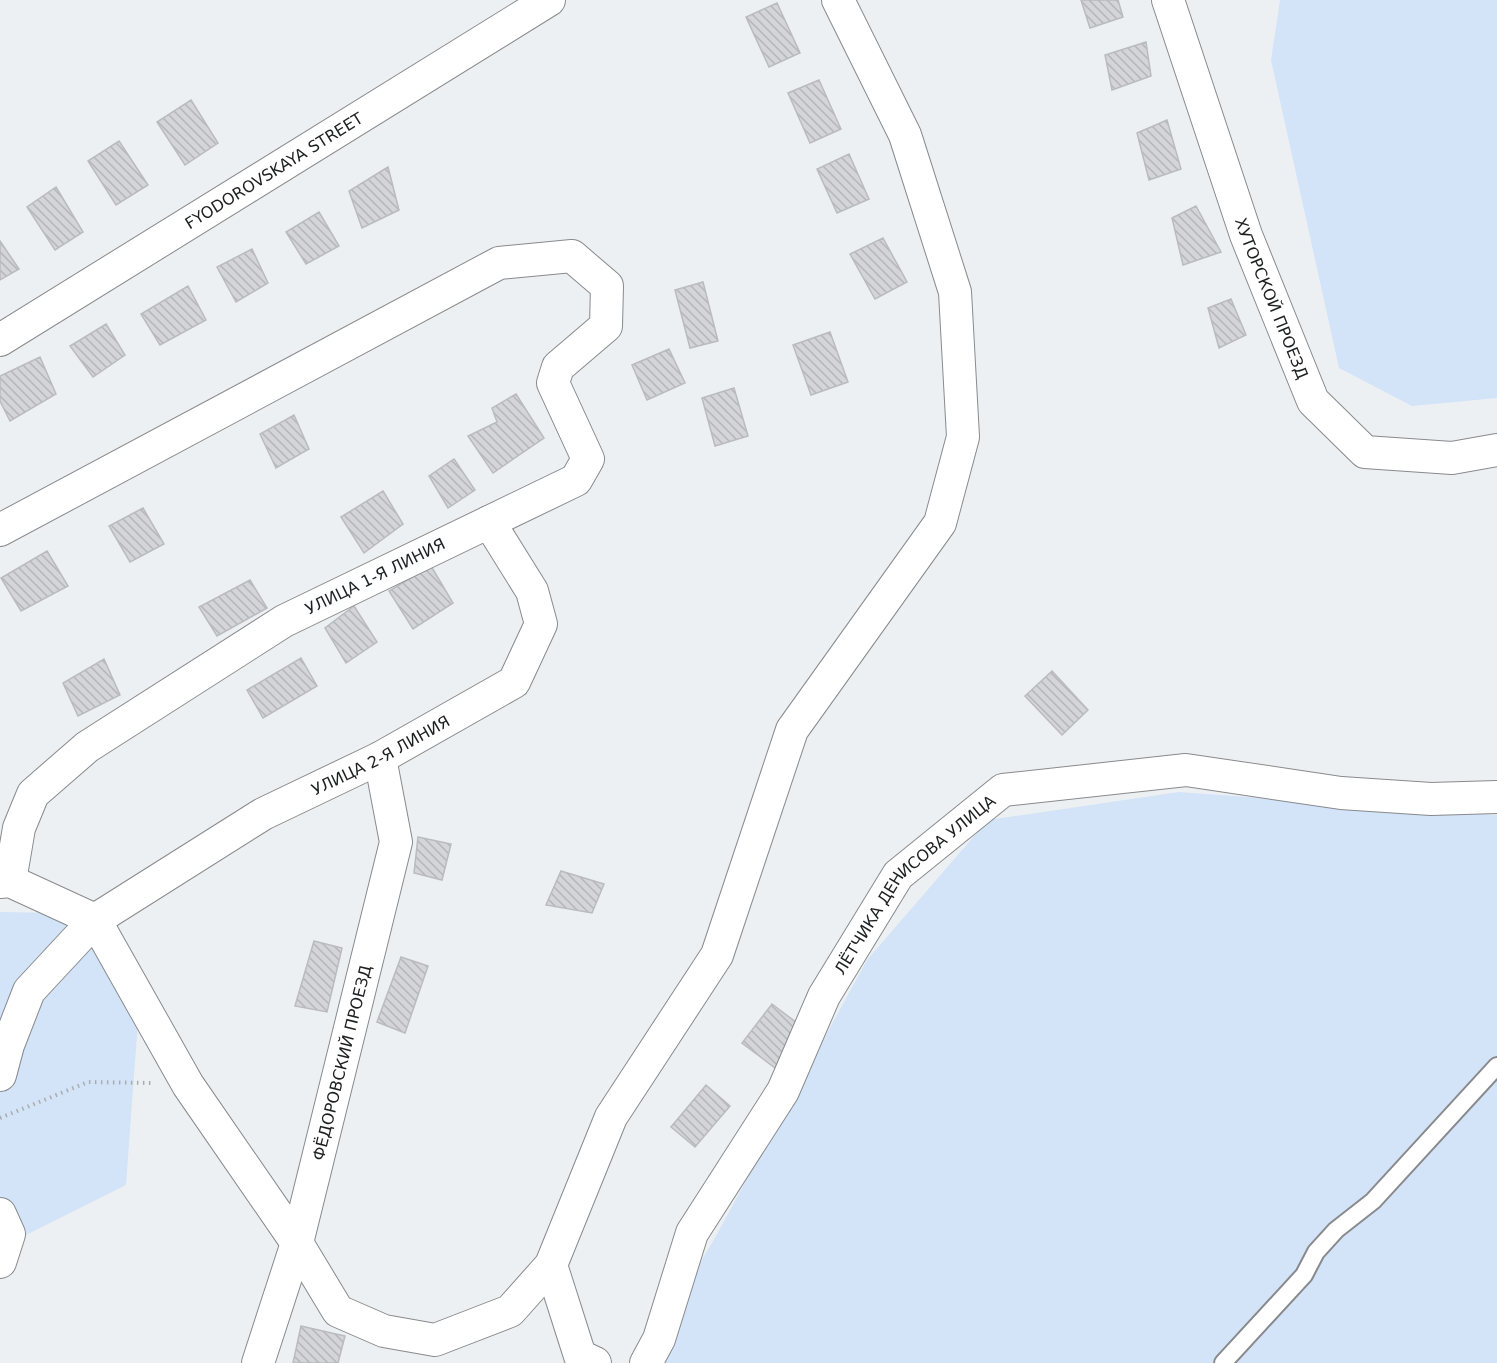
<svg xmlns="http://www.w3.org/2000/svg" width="1497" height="1363" font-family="'DejaVu Sans',sans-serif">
	<defs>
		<pattern id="building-back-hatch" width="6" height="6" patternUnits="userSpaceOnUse" patternTransform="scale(1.5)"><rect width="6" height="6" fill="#d3d5d9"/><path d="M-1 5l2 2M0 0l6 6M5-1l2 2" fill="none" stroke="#b5b6ba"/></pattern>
	</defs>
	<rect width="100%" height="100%" fill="#edf0f3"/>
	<!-- grass -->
	<path fill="#d3e3f8" d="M 1280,0 L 1497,0 L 1497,398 L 1412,406 L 1339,368 L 1271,60 Z
		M 1179,792 L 1497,815 L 1497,1363 L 638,1363 L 712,1243 L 867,960 L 988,820 Z
		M 0,912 L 59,913 L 140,994 L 126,1185 L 0,1248 Z"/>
	<!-- building -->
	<path fill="url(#building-back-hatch)" stroke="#b9bbbe" stroke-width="1.5" d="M 1081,0 L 1118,0 L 1123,17 L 1090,28 Z
		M 777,3 L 800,53 L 769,67 L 746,17 Z
		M 1146,42 L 1151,76 L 1112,90 L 1105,55 Z
		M 819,80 L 841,129 L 810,143 L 788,93 Z
		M 191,100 L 218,143 L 185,165 L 157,122 Z
		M 1167,120 L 1181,169 L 1149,180 L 1137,133 Z
		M 119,141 L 148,185 L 116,205 L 88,161 Z
		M 849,154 L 869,199 L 837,213 L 817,169 Z
		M 388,167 L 399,210 L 362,228 L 349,191 Z
		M 56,187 L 83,232 L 55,250 L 27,207 Z
		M 1196,206 L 1221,252 L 1183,265 L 1172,218 Z
		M 319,212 L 339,246 L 306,264 L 286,232 Z
		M 883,238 L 907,282 L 875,299 L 850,254 Z
		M 0,241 L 19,269 L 0,280 Z
		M 252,249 L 268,283 L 236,302 L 217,267 Z
		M 703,282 L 718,341 L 690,348 L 675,290 Z
		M 188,286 L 206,320 L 160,345 L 141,314 Z
		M 1231,299 L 1246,335 L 1219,348 L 1208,308 Z
		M 106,324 L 125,355 L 93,377 L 70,346 Z
		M 830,332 L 848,382 L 811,395 L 793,345 Z
		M 669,349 L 685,383 L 647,400 L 632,365 Z
		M 40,357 L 56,394 L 10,421 L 0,401 L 0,376 Z
		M 734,388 L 748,436 L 715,446 L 702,398 Z
		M 516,394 L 544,438 L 493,473 L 468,436 L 497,422 L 492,408 Z
		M 294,415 L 309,449 L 276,468 L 260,434 Z
		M 454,459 L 475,490 L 448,508 L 429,476 Z
		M 383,491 L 403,524 L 364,553 L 341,517 Z
		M 143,508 L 164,544 L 130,562 L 109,526 Z
		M 47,551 L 68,586 L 21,611 L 1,578 Z
		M 431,566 L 453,603 L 413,629 L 389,591 Z
		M 250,580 L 267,608 L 217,636 L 199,607 Z
		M 354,606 L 377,642 L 346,663 L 325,628 Z
		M 301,658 L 317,686 L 263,718 L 247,690 Z
		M 104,659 L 120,695 L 78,716 L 63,683 Z
		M 1052,671 L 1088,710 L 1062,735 L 1025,696 Z
		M 418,837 L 451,844 L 442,880 L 414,873 Z
		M 561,871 L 604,884 L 592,913 L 546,905 Z
		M 314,941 L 342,948 L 327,1012 L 295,1006 Z
		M 401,957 L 428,966 L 405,1033 L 377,1022 Z
		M 772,1004 L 805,1029 L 775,1068 L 742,1043 Z
		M 706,1085 L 730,1106 L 695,1147 L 671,1127 Z
		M 301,1326 L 345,1336 L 338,1363 L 293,1363 Z"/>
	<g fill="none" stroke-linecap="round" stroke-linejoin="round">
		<defs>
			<path id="lane" d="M 1223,1363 L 1304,1275 L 1316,1252 L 1336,1230 L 1373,1201 L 1497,1066"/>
			<g id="street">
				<path id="s1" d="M 1168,0 L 1246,235 L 1313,401 L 1365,452 L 1452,458 L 1497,450"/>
				<path id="s2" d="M 0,340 L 549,0"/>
				<path d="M 0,530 L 499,263 L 572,256 L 607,286 L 606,326 L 558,367 L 553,383 L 588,459 L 576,480 L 284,621 L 87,747 L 33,794 L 19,828 L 10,881"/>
				<path d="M 0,882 L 10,881 L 95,920 L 188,1085 L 297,1243 L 338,1311 L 384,1331 L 435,1340 L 510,1311 L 551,1265 L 611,1117 L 717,955 L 792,730 L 940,523 L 963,437 L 955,292 L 905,135 L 838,0"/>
				<path id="s3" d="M 0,1075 L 8,1045 L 29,991 L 95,920 L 263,814 L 380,758 L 514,682 L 541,624 L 532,591 L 489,522"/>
				<path d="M 0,1214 L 9,1234 L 0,1262"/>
				<path d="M 551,1265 L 580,1356 L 595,1363"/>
				<path id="s4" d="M 258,1363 L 297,1243 L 396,842 L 380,758"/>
				<path id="s5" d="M 646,1363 L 659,1339 L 692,1233 L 783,1091 L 824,996 L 898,875 L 1003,790 L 1186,770 L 1341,793 L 1431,799 L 1497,797"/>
			</g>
		</defs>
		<!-- lane casing -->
		<use href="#lane" stroke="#888a8d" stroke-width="20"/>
		<!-- street casing -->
		<use href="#street" stroke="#888a8d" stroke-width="34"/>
		<!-- path -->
		<path stroke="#aaadaf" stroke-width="4" stroke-dasharray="1.5 4.5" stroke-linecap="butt" d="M 0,1118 L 88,1082 L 151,1083"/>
		<!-- lane -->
		<use href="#lane" stroke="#fff" stroke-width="16"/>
		<!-- street -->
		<use href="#street" stroke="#fff" stroke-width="32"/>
	</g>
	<g text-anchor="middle" stroke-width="4.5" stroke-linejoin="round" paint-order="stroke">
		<!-- street labels -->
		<g font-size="16" fill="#1e1f20" stroke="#fbfdff">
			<text dy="6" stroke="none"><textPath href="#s2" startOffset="322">FYODOROVSKAYA STREET</textPath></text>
			<text dy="6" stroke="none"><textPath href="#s1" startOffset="316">ХУТОРСКОЙ ПРОЕЗД</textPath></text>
			<text transform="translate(375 576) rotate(-26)" y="6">УЛИЦА 1-Я ЛИНИЯ</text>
			<text dy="6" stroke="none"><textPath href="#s3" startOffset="516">УЛИЦА 2-Я ЛИНИЯ</textPath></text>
			<text dy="6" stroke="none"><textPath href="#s5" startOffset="556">ЛЁТЧИКА ДЕНИСОВА УЛИЦА</textPath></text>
			<text dy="6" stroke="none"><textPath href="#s4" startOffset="312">ФЁДОРОВСКИЙ ПРОЕЗД</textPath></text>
		</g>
	</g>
</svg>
